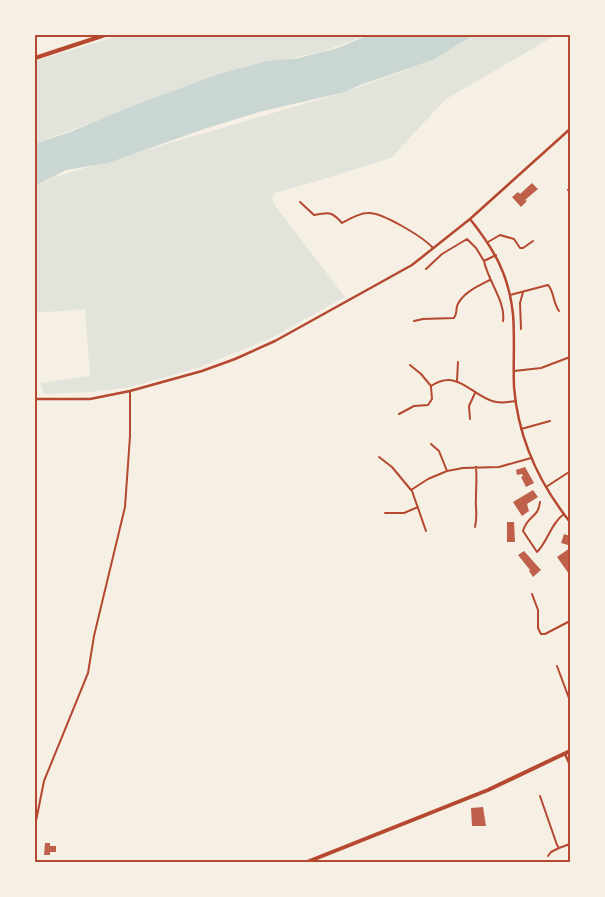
<svg xmlns="http://www.w3.org/2000/svg" width="605" height="897" font-family="'Golos Text',sans-serif">
	<rect width="100%" height="100%" fill="#f6efe4"/>
	<!-- green -->
	<path fill="#e2e4dc" d="M 122,35 L 367,35 L 318,53 L 249,66 L 190,85 L 35,144 L 35,61 Z
		M 475,35 L 556,35 L 446,99 L 391,158 L 314,182 L 274,193 L 272,199 L 276,207 L 345,297 L 271,338 L 200,367 L 130,387 L 91,392 L 44,394 L 40,383 L 90,376 L 85,309 L 35,313 L 35,187 L 54,177 L 345,92 L 433,60 Z"/>
	<!-- water -->
	<path fill="#c9d6d2" d="M 368,35 L 474,35 L 433,60 L 360,85 L 345,92 L 259,112 L 204,129 L 108,163 L 66,170 L 35,186 L 35,144 L 70,132 L 130,107 L 216,75 L 267,61 L 299,58 L 338,48 Z"/>
	<!-- building -->
	<path fill="#bf614a" d="M 532,183 L 538,189 L 525,200 L 527,201 L 521,207 L 512,197 L 518,192 L 520,194 Z
		M 525,467 L 534,483 L 526,487 L 521,477 L 523,476 L 522,474 L 517,475 L 516,470 Z
		M 533,490 L 538,497 L 527,504 L 529,511 L 522,516 L 513,502 Z
		M 507,522 L 514,522 L 515,542 L 507,542 Z
		M 564,534 L 570,536 L 568,545 L 561,543 Z
		M 570,548 L 570,573 L 569,574 L 557,557 Z
		M 524,551 L 541,570 L 533,577 L 529,571 L 530,570 L 518,555 Z
		M 483,807 L 486,826 L 472,826 L 471,808 Z
		M 45,843 L 50,843 L 50,846 L 56,846 L 56,852 L 50,852 L 50,855 L 44,855 Z"/>
	<g fill="none" stroke-linecap="round" stroke-linejoin="round">
		<!-- minor -->
		<path stroke="#b5482f" stroke-width="2" d="M 568,190 L 570,188
			M 300,202 L 314,215 C 328,212 332,211 342,223 C 349,219 359,213 368,213 C 382,212 423,237 433,248
			M 488,242 L 500,235 L 514,239 L 520,248 L 523,248 L 533,241
			M 484,261 C 488,281 506,302 503,321
			M 426,269 L 442,254 L 467,239 L 476,248 L 484,261 L 496,255
			M 510,295 L 548,285 C 554,291 553,303 559,311
			M 414,321 L 423,319 L 454,318 C 457,314 456,311 457,306 C 462,293 478,286 490,280
			M 521,329 L 520,303 L 523,292
			M 410,365 L 421,374 L 431,386 C 457,369 469,393 492,401 C 500,404 508,402 516,401
			M 514,371 L 541,368 L 570,357
			M 457,381 L 458,362
			M 399,414 L 414,406 L 428,405 L 432,399 L 431,387
			M 470,419 L 469,406 L 475,393
			M 521,429 L 550,421
			M 431,444 L 439,451 L 447,471
			M 379,457 L 392,467 L 411,490 L 428,479 L 447,471 L 463,468 L 499,467 L 531,458
			M 546,487 L 569,472
			M 412,491 L 426,531
			M 540,502 C 538,519 528,514 523,531 L 537,552 C 548,541 551,523 564,514
			M 385,513 L 404,513 L 418,507
			M 475,527 C 478,515 475,508 476,497 C 476,487 477,478 476,467
			M 532,594 L 538,610 L 538,628 L 541,634 L 545,634 L 570,621
			M 557,666 L 570,701
			M 540,796 L 557,845 L 559,848 L 570,844
			M 35,826 L 44,781 L 88,673 L 94,636 L 125,507 L 130,436 L 130,391
			M 548,856 L 551,852 L 559,848"/>
		<!-- tertiary -->
		<path stroke="#b5482f" stroke-width="2.5" d="M 470,219 C 494,249 509,275 513,314 C 515,338 513,363 514,387 C 518,437 539,483 570,522
			M 35,399 L 90,399 L 130,391 L 202,371 L 235,359 L 275,341 L 412,265 L 470,219 L 570,129
			M 565,754 L 570,765"/>
		<!-- primary -->
		<path stroke="#b5482f" stroke-width="4" d="M 35,58 L 105,35"/>
		<!-- trunk -->
		<path stroke="#b5482f" stroke-width="4" d="M 307,862 L 488,790 L 570,751"/>
	</g>
	<!-- border -->
	<rect width="605" height="897" fill="none" stroke="#f6efe4" stroke-width="72"/>
	<rect x="36" y="36" width="533" height="825" fill="none" stroke="#b5482f" stroke-width="2"/>
</svg>
